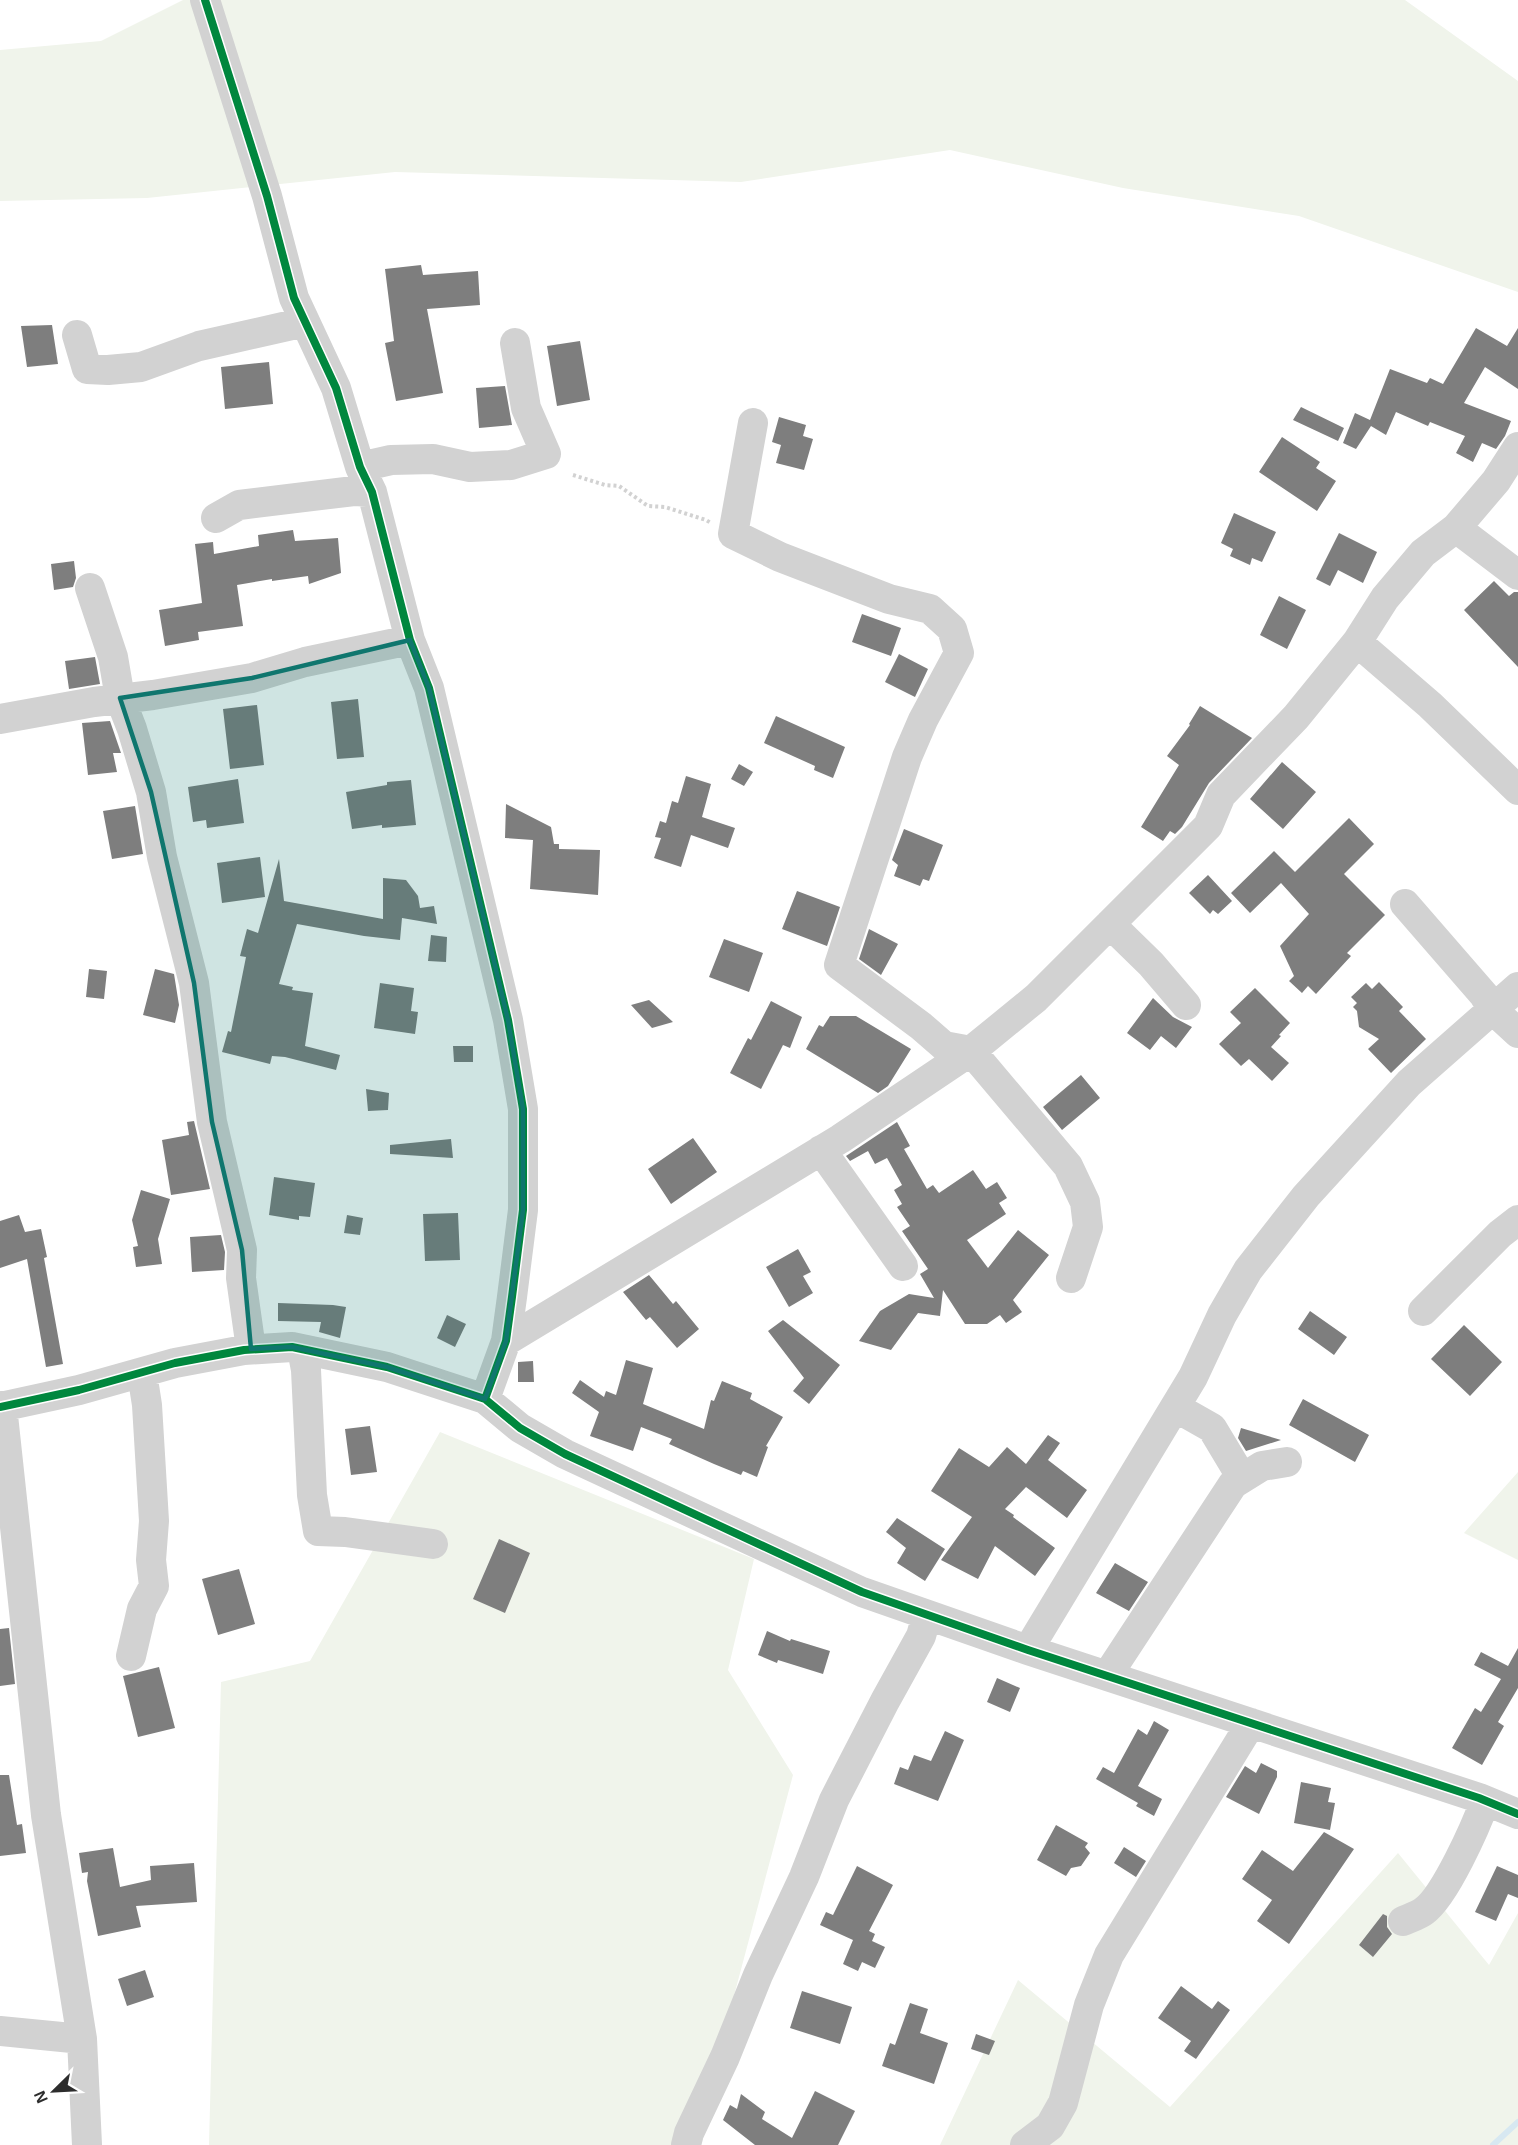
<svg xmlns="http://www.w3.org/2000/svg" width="1518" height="2145" font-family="Arial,sans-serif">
	<rect width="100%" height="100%" fill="#fff"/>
	<!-- green -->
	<path fill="#f0f4eb" d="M 183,0 L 1405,0 L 1518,81 L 1518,292 L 1299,216 L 1123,188 L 950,150 L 741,182 L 395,172 L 147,198 L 0,201 L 0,50 L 101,41 Z
		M 440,1432 L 754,1559 L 728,1670 L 793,1775 L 694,2145 L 209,2145 L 221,1682 L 310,1661 Z
		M 1518,1472 L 1518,1560 L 1464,1533 Z
		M 1398,1853 L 1489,1965 L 1518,1913 L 1518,2145 L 940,2145 L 1018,1980 L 1170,2107 Z"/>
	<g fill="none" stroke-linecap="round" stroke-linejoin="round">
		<!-- stream -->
		<path stroke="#d7e8f1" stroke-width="6" d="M 1493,2145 L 1518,2122"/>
	</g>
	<!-- building -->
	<path fill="#7e7e7e" d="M 421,265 L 423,275 L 478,271 L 480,305 L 427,309 L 443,393 L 396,401 L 385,343 L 394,341 L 385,269 Z
		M 52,325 L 58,364 L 27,367 L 21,326 Z
		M 1476,328 L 1507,346 L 1518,328 L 1518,389 L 1485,367 L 1464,403 L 1511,421 L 1505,436 L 1496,449 L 1482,443 L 1473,462 L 1456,453 L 1465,436 L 1430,422 L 1428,426 L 1396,412 L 1386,435 L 1371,426 L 1356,449 L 1343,443 L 1355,413 L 1370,420 L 1390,369 L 1427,383 L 1430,378 L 1443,384 Z
		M 580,341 L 590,400 L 557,406 L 547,346 Z
		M 269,362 L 273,404 L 225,409 L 221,367 Z
		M 505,386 L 512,425 L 479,428 L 476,388 Z
		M 1301,407 L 1344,428 L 1338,441 L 1293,420 Z
		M 779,417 L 806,425 L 803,436 L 813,439 L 804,470 L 776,463 L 781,445 L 772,442 Z
		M 1282,437 L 1320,462 L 1316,468 L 1336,481 L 1317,511 L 1259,472 Z
		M 1234,513 L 1276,532 L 1262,562 L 1252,558 L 1250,565 L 1230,556 L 1233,549 L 1221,543 Z
		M 293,530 L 295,541 L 338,538 L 341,573 L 309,584 L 308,576 L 272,581 L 272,579 L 237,585 L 243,626 L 198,632 L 199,640 L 165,646 L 159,610 L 202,603 L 195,544 L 213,542 L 214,554 L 259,546 L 258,535 Z
		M 1339,533 L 1377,552 L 1363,583 L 1338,570 L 1330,586 L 1316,579 Z
		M 74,561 L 76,578 L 73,587 L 54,590 L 51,564 Z
		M 1494,581 L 1509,596 L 1514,592 L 1518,592 L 1518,667 L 1464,610 Z
		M 1279,596 L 1306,610 L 1287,649 L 1260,635 Z
		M 862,614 L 901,628 L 891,656 L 852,642 Z
		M 899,654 L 928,669 L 915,697 L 885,682 Z
		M 95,657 L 100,684 L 69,689 L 65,661 Z
		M 358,699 L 364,757 L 337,759 L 331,702 Z
		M 257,705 L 264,765 L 230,769 L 223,709 Z
		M 1200,706 L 1252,738 L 1209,783 L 1182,827 L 1175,834 L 1170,831 L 1163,841 L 1141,827 L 1179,765 L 1167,756 L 1190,725 L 1189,724 Z
		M 776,716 L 845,747 L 833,778 L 814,770 L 815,766 L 764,743 Z
		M 110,721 L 121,753 L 113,753 L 117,772 L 88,775 L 82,723 Z
		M 1282,762 L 1316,792 L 1283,829 L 1250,799 Z
		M 739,764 L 753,772 L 744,786 L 731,779 Z
		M 686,776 L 711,784 L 702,817 L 735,828 L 728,848 L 691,835 L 681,867 L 654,858 L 661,838 L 655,837 L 660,821 L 666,823 L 672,801 L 678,803 Z
		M 238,779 L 244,823 L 207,828 L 206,820 L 193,822 L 188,787 Z
		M 411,780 L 416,825 L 382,828 L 382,825 L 352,829 L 346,792 L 387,785 L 387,782 Z
		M 506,804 L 551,827 L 554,844 L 559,844 L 559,849 L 600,850 L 598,895 L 530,889 L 533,840 L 505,838 Z
		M 135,806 L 143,854 L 112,859 L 103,811 Z
		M 1349,818 L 1374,844 L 1344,874 L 1385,915 L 1347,953 L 1351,956 L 1316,994 L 1308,986 L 1302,993 L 1289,981 L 1294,976 L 1280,946 L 1309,914 L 1281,883 L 1250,913 L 1231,893 L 1274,851 L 1295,872 Z
		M 904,829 L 943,845 L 929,881 L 923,879 L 920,886 L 894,876 L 898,865 L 892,860 Z
		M 260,857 L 265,897 L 222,903 L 217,863 Z
		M 279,859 L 284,901 L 383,919 L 383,878 L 406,880 L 418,896 L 420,908 L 434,906 L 437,924 L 402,918 L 400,940 L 364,936 L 297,924 L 279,984 L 293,987 L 292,990 L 313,993 L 305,1046 L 340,1055 L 336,1070 L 285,1057 L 272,1056 L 270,1064 L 222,1052 L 228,1031 L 231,1032 L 246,957 L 240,956 L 247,929 L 258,933 Z
		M 1208,875 L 1232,901 L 1218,914 L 1213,910 L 1210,914 L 1189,893 Z
		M 797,891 L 840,907 L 827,946 L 782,929 Z
		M 869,929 L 898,944 L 881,975 L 859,959 Z
		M 431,935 L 447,937 L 446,962 L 428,961 Z
		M 724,939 L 763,953 L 749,992 L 709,977 Z
		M 89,969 L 107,971 L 104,999 L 86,997 Z
		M 155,969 L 174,974 L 179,1005 L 175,1023 L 143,1015 Z
		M 1379,982 L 1403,1007 L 1399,1011 L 1426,1039 L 1391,1073 L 1368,1049 L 1379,1039 L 1359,1027 L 1357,1011 L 1353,1007 L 1357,1003 L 1351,997 L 1366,983 L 1372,989 Z
		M 380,983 L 414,988 L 411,1011 L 418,1012 L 415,1034 L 374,1028 Z
		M 1255,988 L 1290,1023 L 1279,1035 L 1281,1036 L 1271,1047 L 1289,1063 L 1272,1081 L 1249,1059 L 1241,1066 L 1219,1044 L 1241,1023 L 1230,1012 Z
		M 1153,998 L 1173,1017 L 1192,1027 L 1176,1048 L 1161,1036 L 1150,1050 L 1127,1033 Z
		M 649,1000 L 673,1022 L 652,1028 L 631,1005 Z
		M 771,1001 L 802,1017 L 790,1048 L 783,1045 L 761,1089 L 730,1073 L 748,1038 L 751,1040 Z
		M 830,1016 L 856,1016 L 911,1049 L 888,1086 L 878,1093 L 806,1049 L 819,1025 L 823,1027 Z
		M 453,1046 L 473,1046 L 473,1062 L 454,1062 Z
		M 1081,1075 L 1100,1098 L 1062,1130 L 1043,1107 Z
		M 366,1089 L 389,1093 L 388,1110 L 368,1111 Z
		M 194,1121 L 210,1189 L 171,1195 L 162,1140 L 189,1135 L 187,1122 Z
		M 897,1122 L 910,1146 L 904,1149 L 927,1189 L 933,1185 L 939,1193 L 973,1170 L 986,1189 L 997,1182 L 1007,1198 L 999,1203 L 1006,1214 L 967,1240 L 988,1268 L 1018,1230 L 1049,1255 L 1013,1300 L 1022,1312 L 1006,1323 L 1000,1315 L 987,1324 L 965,1324 L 943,1290 L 940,1316 L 918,1313 L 891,1350 L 859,1341 L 880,1311 L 909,1294 L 934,1298 L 920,1274 L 928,1269 L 902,1231 L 910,1226 L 897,1207 L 902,1204 L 894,1190 L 902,1185 L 887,1158 L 875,1164 L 868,1151 L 850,1161 L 846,1156 Z
		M 693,1138 L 717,1172 L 671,1204 L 648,1169 Z
		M 451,1139 L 453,1158 L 390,1154 L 390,1145 Z
		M 274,1177 L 315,1183 L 310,1217 L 299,1216 L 299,1220 L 269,1215 Z
		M 141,1190 L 170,1199 L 158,1239 L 162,1264 L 136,1267 L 133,1247 L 138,1246 L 132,1220 Z
		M 458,1213 L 460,1260 L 425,1261 L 423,1214 Z
		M 19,1215 L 25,1232 L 41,1229 L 47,1257 L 44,1258 L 63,1364 L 46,1367 L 27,1259 L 0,1268 L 0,1221 Z
		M 347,1215 L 363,1218 L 360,1235 L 344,1233 Z
		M 221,1235 L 225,1252 L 224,1270 L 192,1272 L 190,1237 Z
		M 798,1249 L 811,1272 L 803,1276 L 813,1293 L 789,1307 L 766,1267 Z
		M 649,1275 L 673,1304 L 676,1301 L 699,1329 L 677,1348 L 650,1317 L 646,1320 L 623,1292 Z
		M 278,1303 L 333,1305 L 346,1307 L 340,1338 L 319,1332 L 321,1322 L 278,1321 Z
		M 1310,1311 L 1347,1337 L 1334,1355 L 1298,1329 Z
		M 447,1315 L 466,1324 L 455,1347 L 437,1338 Z
		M 783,1320 L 840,1365 L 809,1404 L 793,1391 L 804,1378 L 768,1331 Z
		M 1464,1325 L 1502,1362 L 1470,1396 L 1431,1359 Z
		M 626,1360 L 653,1368 L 643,1404 L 704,1429 L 711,1400 L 714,1401 L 722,1381 L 752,1393 L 750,1399 L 783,1417 L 766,1446 L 768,1447 L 757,1477 L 743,1471 L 741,1475 L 714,1464 L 669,1444 L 672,1439 L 641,1427 L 633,1451 L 590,1436 L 599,1412 L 572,1393 L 580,1380 L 604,1397 L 606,1391 L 616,1395 Z
		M 533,1361 L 534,1382 L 518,1382 L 518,1362 Z
		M 1303,1399 L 1369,1435 L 1355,1462 L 1289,1425 Z
		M 370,1426 L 377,1472 L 351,1475 L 345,1429 Z
		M 1241,1428 L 1281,1440 L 1246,1451 L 1238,1438 Z
		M 1048,1435 L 1060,1443 L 1048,1460 L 1087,1490 L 1067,1518 L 1026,1487 L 1005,1509 L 1014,1515 L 1013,1517 L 1055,1548 L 1035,1576 L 995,1546 L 978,1579 L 941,1560 L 972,1517 L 931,1491 L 959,1448 L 989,1467 L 1007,1447 L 1026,1464 Z
		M 897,1518 L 945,1549 L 925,1581 L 897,1563 L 906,1548 L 886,1532 Z
		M 499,1539 L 530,1553 L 505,1613 L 473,1599 Z
		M 1115,1563 L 1148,1582 L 1129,1611 L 1096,1593 Z
		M 239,1569 L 255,1624 L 218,1635 L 202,1579 Z
		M 9,1628 L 15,1684 L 0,1686 L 0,1629 Z
		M 767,1631 L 790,1641 L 791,1639 L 830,1651 L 823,1674 L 778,1660 L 777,1663 L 758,1655 Z
		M 1518,1648 L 1518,1688 L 1498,1722 L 1504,1726 L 1482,1765 L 1452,1748 L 1475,1708 L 1481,1712 L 1501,1679 L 1474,1665 L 1481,1652 L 1508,1666 Z
		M 159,1667 L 175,1728 L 138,1737 L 123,1676 Z
		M 997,1678 L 1020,1688 L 1010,1712 L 987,1702 Z
		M 1154,1721 L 1169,1730 L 1138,1786 L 1162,1799 L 1154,1816 L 1136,1806 L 1138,1803 L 1096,1779 L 1103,1767 L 1114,1773 L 1138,1729 L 1147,1735 Z
		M 945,1731 L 964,1740 L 938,1801 L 894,1784 L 900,1767 L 908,1770 L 914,1755 L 931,1761 Z
		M 1261,1763 L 1277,1771 L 1277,1777 L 1259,1814 L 1226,1797 L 1245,1766 L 1256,1773 Z
		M 0,1775 L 9,1775 L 17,1825 L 22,1824 L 26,1853 L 0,1856 Z
		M 1301,1782 L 1331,1788 L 1328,1802 L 1335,1803 L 1330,1830 L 1294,1823 Z
		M 1056,1825 L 1088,1843 L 1085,1847 L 1090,1853 L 1081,1866 L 1071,1868 L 1066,1876 L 1037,1860 Z
		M 1324,1832 L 1354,1849 L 1289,1944 L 1257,1921 L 1272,1900 L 1242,1879 L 1262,1850 L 1293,1871 Z
		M 1124,1847 L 1146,1861 L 1136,1877 L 1114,1863 Z
		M 113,1848 L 120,1887 L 151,1880 L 150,1866 L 194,1863 L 197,1902 L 136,1906 L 141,1927 L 98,1936 L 87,1881 L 88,1872 L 82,1873 L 79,1853 Z
		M 857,1866 L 893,1885 L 869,1931 L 875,1934 L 872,1941 L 885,1947 L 875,1968 L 862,1962 L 858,1971 L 843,1964 L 853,1940 L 820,1925 L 826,1912 L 833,1915 Z
		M 1497,1866 L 1518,1875 L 1518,1898 L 1508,1894 L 1496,1921 L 1475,1912 Z
		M 1383,1914 L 1387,1916 L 1387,1927 L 1392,1934 L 1373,1957 L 1359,1945 Z
		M 145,1970 L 154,1997 L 127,2006 L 118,1979 Z
		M 1181,1986 L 1212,2009 L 1218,2001 L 1230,2010 L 1196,2059 L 1184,2051 L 1191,2041 L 1158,2018 Z
		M 802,1991 L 852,2007 L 840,2044 L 790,2028 Z
		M 910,2003 L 928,2009 L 920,2033 L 948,2043 L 934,2084 L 882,2066 L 890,2043 L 895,2045 Z
		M 976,2034 L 995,2041 L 989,2055 L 971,2049 Z
		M 815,2091 L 855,2111 L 838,2145 L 755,2145 L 723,2120 L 730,2105 L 737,2109 L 741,2094 L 765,2112 L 762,2119 L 792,2138 Z"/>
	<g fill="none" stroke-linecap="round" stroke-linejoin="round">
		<!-- path -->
		<path stroke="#d2d2d2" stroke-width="4" stroke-dasharray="3 3" stroke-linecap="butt" d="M 573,475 L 605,485 L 619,486 L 648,506 L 665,507 L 706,520 L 711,523"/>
		<!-- minor -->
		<path stroke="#d2d2d2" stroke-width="30" d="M 205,0 L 267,196 L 294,298 L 336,388 L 360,467 L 372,492 L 410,640 L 429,688 L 508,1020 L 523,1109 L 523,1210 L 512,1297 L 506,1341 L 485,1399
			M 77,335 L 87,369 L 108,370 L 141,367 L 199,346 L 305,322
			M 753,423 L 733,534 L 780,557 L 889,599 L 930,609 L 952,629 L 959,653 L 923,720 L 907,757 L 839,965 L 921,1026 L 944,1046 L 971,1051 L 1068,1166 L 1085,1202 L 1088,1227 L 1071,1278
			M 1518,447 L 1496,481 L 1456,528 L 1518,575
			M 360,467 L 391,460 L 433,459 L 470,467 L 511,465 L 546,454 L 526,408 L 515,343
			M 216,518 L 239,505 L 354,491 L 372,492
			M 90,588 L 113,657 L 120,698 L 132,729 L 151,792 L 162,857 L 194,983 L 212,1122 L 242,1250 L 241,1278 L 251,1349
			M 1357,642 L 1430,705 L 1518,790
			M 0,719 L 94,702 L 153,695 L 252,678 L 305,662 L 410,640
			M 1405,904 L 1484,995 L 1493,1010 L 1518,1033
			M 1110,924 L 1151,964 L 1186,1005
			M 821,1150 L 903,1266
			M 1423,1311 L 1500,1234 L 1518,1220
			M 506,1341 L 840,1139 L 971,1051 L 1036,998 L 1208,826 L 1221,795 L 1296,717 L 1357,642 L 1385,598 L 1423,553 L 1456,528
			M 302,1349 L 306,1370 L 312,1495 L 318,1531 L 345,1532 L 433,1544
			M 2,1406 L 46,1815 L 82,2039 L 87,2145
			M 0,1407 L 79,1390 L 175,1363 L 244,1350 L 292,1347 L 387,1367 L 485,1399 L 520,1428 L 565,1454 L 862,1592 L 1028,1650 L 1479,1798 L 1518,1814
			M 1175,1407 L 1212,1428 L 1242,1478
			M 1028,1650 L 1193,1377 L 1222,1315 L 1248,1270 L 1306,1196 L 1409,1083 L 1518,987
			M 131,1656 L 142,1609 L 154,1586 L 151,1560 L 154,1521 L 147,1405 L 142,1373
			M 1107,1676 L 1233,1484 L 1262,1466 L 1287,1462
			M 1403,1921 C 1410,1918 1419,1915 1424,1911 C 1445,1896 1476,1826 1485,1801
			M 0,2031 L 82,2039
			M 686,2145 L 689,2133 L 725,2057 L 758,1975 L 804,1877 L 834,1800 L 885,1701 L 921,1636 L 927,1615
			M 1025,2145 L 1050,2126 L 1063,2103 L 1089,2005 L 1109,1955 L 1251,1723"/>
		<defs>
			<path id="cycleway" d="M 205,0 L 267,196 L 294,298 L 336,388 L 360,467 L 372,492 L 410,640 L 429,688 L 508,1020 L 523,1109 L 523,1210 L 512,1297 L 506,1341 L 485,1399
				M 0,1407 L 79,1390 L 175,1363 L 244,1350 L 292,1347 L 387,1367 L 485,1399 L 520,1428 L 565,1454 L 862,1592 L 1028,1650 L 1479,1798 L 1518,1814"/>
		</defs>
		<!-- cycleway casing -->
		<use href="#cycleway" stroke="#fff" stroke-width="11"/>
		<!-- cycleway -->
		<use href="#cycleway" stroke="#00873e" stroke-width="8"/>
	</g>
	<!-- marked area -->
	<path fill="#0f766e" fill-opacity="0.2" stroke="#0f766e" stroke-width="4.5" stroke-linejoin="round" d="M 410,640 L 429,688 L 508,1020 L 523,1109 L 523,1210 L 506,1341 L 485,1399 L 387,1367 L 292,1347 L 251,1349 L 242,1250 L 212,1122 L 194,983 L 151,792 L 120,698 L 252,678 Z"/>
	<!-- north arrow -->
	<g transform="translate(54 2091) rotate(246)" stroke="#ffffff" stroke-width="4.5" paint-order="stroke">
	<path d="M0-4.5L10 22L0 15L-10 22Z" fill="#2d2d2d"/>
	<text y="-9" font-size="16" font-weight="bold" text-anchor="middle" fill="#2d2d2d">N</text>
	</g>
</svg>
